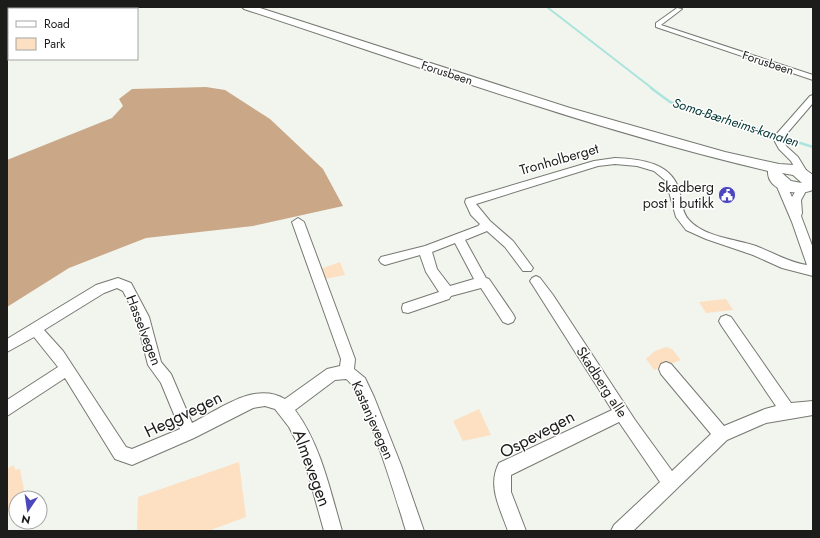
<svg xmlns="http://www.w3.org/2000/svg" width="820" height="538" font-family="Jost,sans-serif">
	<rect width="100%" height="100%" fill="#f1f5ed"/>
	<!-- green -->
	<path fill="#fddfc2" d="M 340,262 L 345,275 L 325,279 L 321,270 L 323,268 Z
		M 726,299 L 733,310 L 706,313 L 699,302 Z
		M 666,347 L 672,349 L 681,360 L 654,370 L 646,359 L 655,351 Z
		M 479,409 L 491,435 L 463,441 L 453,421 Z
		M 239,462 L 246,517 L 208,531 L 137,531 L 138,497 Z
		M 14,465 L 15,470 L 20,469 L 25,495 L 16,498 L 16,508 L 7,512 L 7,469 Z"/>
	<!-- forest -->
	<path fill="#c9a787" d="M 206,87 L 225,90 L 270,119 L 323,169 L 343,206 L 253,226 L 146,238 L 69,268 L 7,307 L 7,160 L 112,118 L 123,106 L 119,99 L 132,89 Z"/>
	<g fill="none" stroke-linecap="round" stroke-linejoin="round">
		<!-- stream-far1 -->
		<path stroke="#abe4dd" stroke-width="2" d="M 547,7 L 653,89"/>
		<!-- stream -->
		<path stroke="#abe4dd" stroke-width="2.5" d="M 651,88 L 670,102 L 813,147"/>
		<defs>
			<path id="street" d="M 677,8 L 682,9 L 661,25 L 813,75 L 813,80 L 656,27 L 656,23 Z
				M 813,95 L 813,103 L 783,138 L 786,146 L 798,157 L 809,175 L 804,178 L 800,177 L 791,161 L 779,149 L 773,138 L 810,96 Z
				M 615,158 C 642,159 674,163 680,194 C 682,202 682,213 689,220 C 704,237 735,239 756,246 C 774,253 788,262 807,265 L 792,222 L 775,182 L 776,180 L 784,180 L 792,197 L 798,187 L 806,187 L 807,189 L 801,200 L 802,213 L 801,216 L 813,248 L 813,276 L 782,268 L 753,255 L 706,239 L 686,230 L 676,217 L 666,181 L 654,171 L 637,166 L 615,164 L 598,166 L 476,204 L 490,221 L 513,241 L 533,268 L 531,271 L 523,271 L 505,247 L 487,231 L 465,240 L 486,278 L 489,279 L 513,314 L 515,318 L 513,322 L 508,324 L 503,322 L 481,288 L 451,296 L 449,299 L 408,313 L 403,312 L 402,308 L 403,304 L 439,292 L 426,272 L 420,255 L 385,265 L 381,263 L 379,260 L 381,257 L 425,246 L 478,226 L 480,224 L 471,215 L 465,202 L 466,199 L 594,161 ZM 455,243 L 474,279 L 450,286 L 437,269 L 432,252 Z
				M 298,218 L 304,222 L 355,359 L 354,369 L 365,378 L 374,397 L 401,465 L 424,531 L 406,531 C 398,505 364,390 346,379 L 335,380 L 295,410 C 321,445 330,490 342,531 L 324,531 L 302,452 L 289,427 L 275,409 L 265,406 L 253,408 L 194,438 L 132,465 L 115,459 L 65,378 L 7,416 L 7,400 L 58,367 L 34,337 L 7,352 L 7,339 L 96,285 L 118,278 L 131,283 L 149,317 L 161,362 L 171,374 L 192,423 C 220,409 255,381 285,399 L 327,369 L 340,366 L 341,359 L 292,222 ZM 117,288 L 123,291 L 136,317 L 148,365 L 161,383 L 180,429 L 132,449 L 126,447 L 63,351 L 44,330 L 104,293 Z
				M 536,276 L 540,278 L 553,295 L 635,420 L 672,471 L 711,434 L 661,374 L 659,369 L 661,364 L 666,362 L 671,364 L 724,426 L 765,409 L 776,406 L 721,325 L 719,321 L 721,317 L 726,315 L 731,317 L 791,403 L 813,401 L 813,415 L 766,423 L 727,440 L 633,531 L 611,531 L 614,525 L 660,482 L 619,422 L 511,475 L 511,492 L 526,531 L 508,531 C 500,508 487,486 499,463 L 612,410 L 532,284 L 530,281 L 532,278 Z"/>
			<path id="secondary" d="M 242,7 L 257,7 L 570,108 L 725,152 L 779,164 L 794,165 L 806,170 L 813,175 L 813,190 C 799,196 767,192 768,171 C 590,129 417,66 244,9 ZM 782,173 L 793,175 L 802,183 L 791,181 Z"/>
		</defs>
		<!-- street casing -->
		<use href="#street" stroke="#767972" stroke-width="2"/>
		<!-- secondary casing -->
		<use href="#secondary" stroke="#767972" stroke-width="2"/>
		<!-- street -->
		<use href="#street" fill="#fff" fill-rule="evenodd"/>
		<!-- secondary -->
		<use href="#secondary" fill="#fff" fill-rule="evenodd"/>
	</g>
	<!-- icons -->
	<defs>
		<symbol id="civic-disc" viewBox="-11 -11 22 22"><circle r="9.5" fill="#4c47bd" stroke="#fff"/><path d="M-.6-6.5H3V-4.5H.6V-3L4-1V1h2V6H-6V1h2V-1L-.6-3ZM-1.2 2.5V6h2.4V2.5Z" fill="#fff"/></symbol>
	</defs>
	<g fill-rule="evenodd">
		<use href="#civic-disc" x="717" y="185" width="20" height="20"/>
	</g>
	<g text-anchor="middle" stroke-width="3" stroke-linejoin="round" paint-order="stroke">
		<!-- far-street labels -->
		<g font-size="12" fill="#1c1d1b" stroke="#fff">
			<text transform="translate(768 63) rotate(18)" y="4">Forusbeen</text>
			<text transform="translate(447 73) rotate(18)" y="4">Forusbeen</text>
		</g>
		<!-- far-water labels -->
		<g font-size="13" font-style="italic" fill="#003531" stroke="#fff">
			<text transform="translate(736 122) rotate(18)" y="5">Soma-Bærheims-kanalen</text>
		</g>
		<!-- street labels -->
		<g font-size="14" fill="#1c1d1b" stroke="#fff">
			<text transform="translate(559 159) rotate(-16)" y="5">Tronholberget</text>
			<text transform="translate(144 330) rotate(69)" y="5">Hasselvegen</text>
			<text transform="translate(602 382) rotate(57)" y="5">Skadberg alle</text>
			<text transform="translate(373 420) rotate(66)" y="5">Kastanjevegen</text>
		</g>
		<!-- poi labels -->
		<g font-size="14" fill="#1c1d1b" stroke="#fff" text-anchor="end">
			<text x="714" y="192">Skadberg<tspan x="714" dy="16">post i butikk</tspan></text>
		</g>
		<!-- near-street labels -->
		<g font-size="17" fill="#1c1d1b" stroke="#fff">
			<text transform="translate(183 414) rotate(-26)" y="6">Heggvegen</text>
			<text transform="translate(537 434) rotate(-28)" y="6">Ospevegen</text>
			<text transform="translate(312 468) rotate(70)" y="6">Almevegen</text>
		</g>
	</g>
	<!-- border -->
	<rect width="820" height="538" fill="none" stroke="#1c1d1b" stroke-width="16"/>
	<!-- legend -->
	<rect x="8" y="8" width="130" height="52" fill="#ffffff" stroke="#a4a5a4"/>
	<rect x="16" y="21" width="20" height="6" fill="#ffffff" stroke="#a4a5a4"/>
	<text x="44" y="28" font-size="12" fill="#1c1d1b">Road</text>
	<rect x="16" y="38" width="20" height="12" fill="#fddfc2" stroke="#a4a5a4"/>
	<text x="44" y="48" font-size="12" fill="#1c1d1b">Park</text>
	<!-- north arrow -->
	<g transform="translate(28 510) rotate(193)"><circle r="19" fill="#ffffff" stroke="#a4a5a4"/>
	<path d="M0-3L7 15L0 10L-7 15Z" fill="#4c47bd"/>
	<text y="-6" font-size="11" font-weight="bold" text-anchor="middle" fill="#1c1d1b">N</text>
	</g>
</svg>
